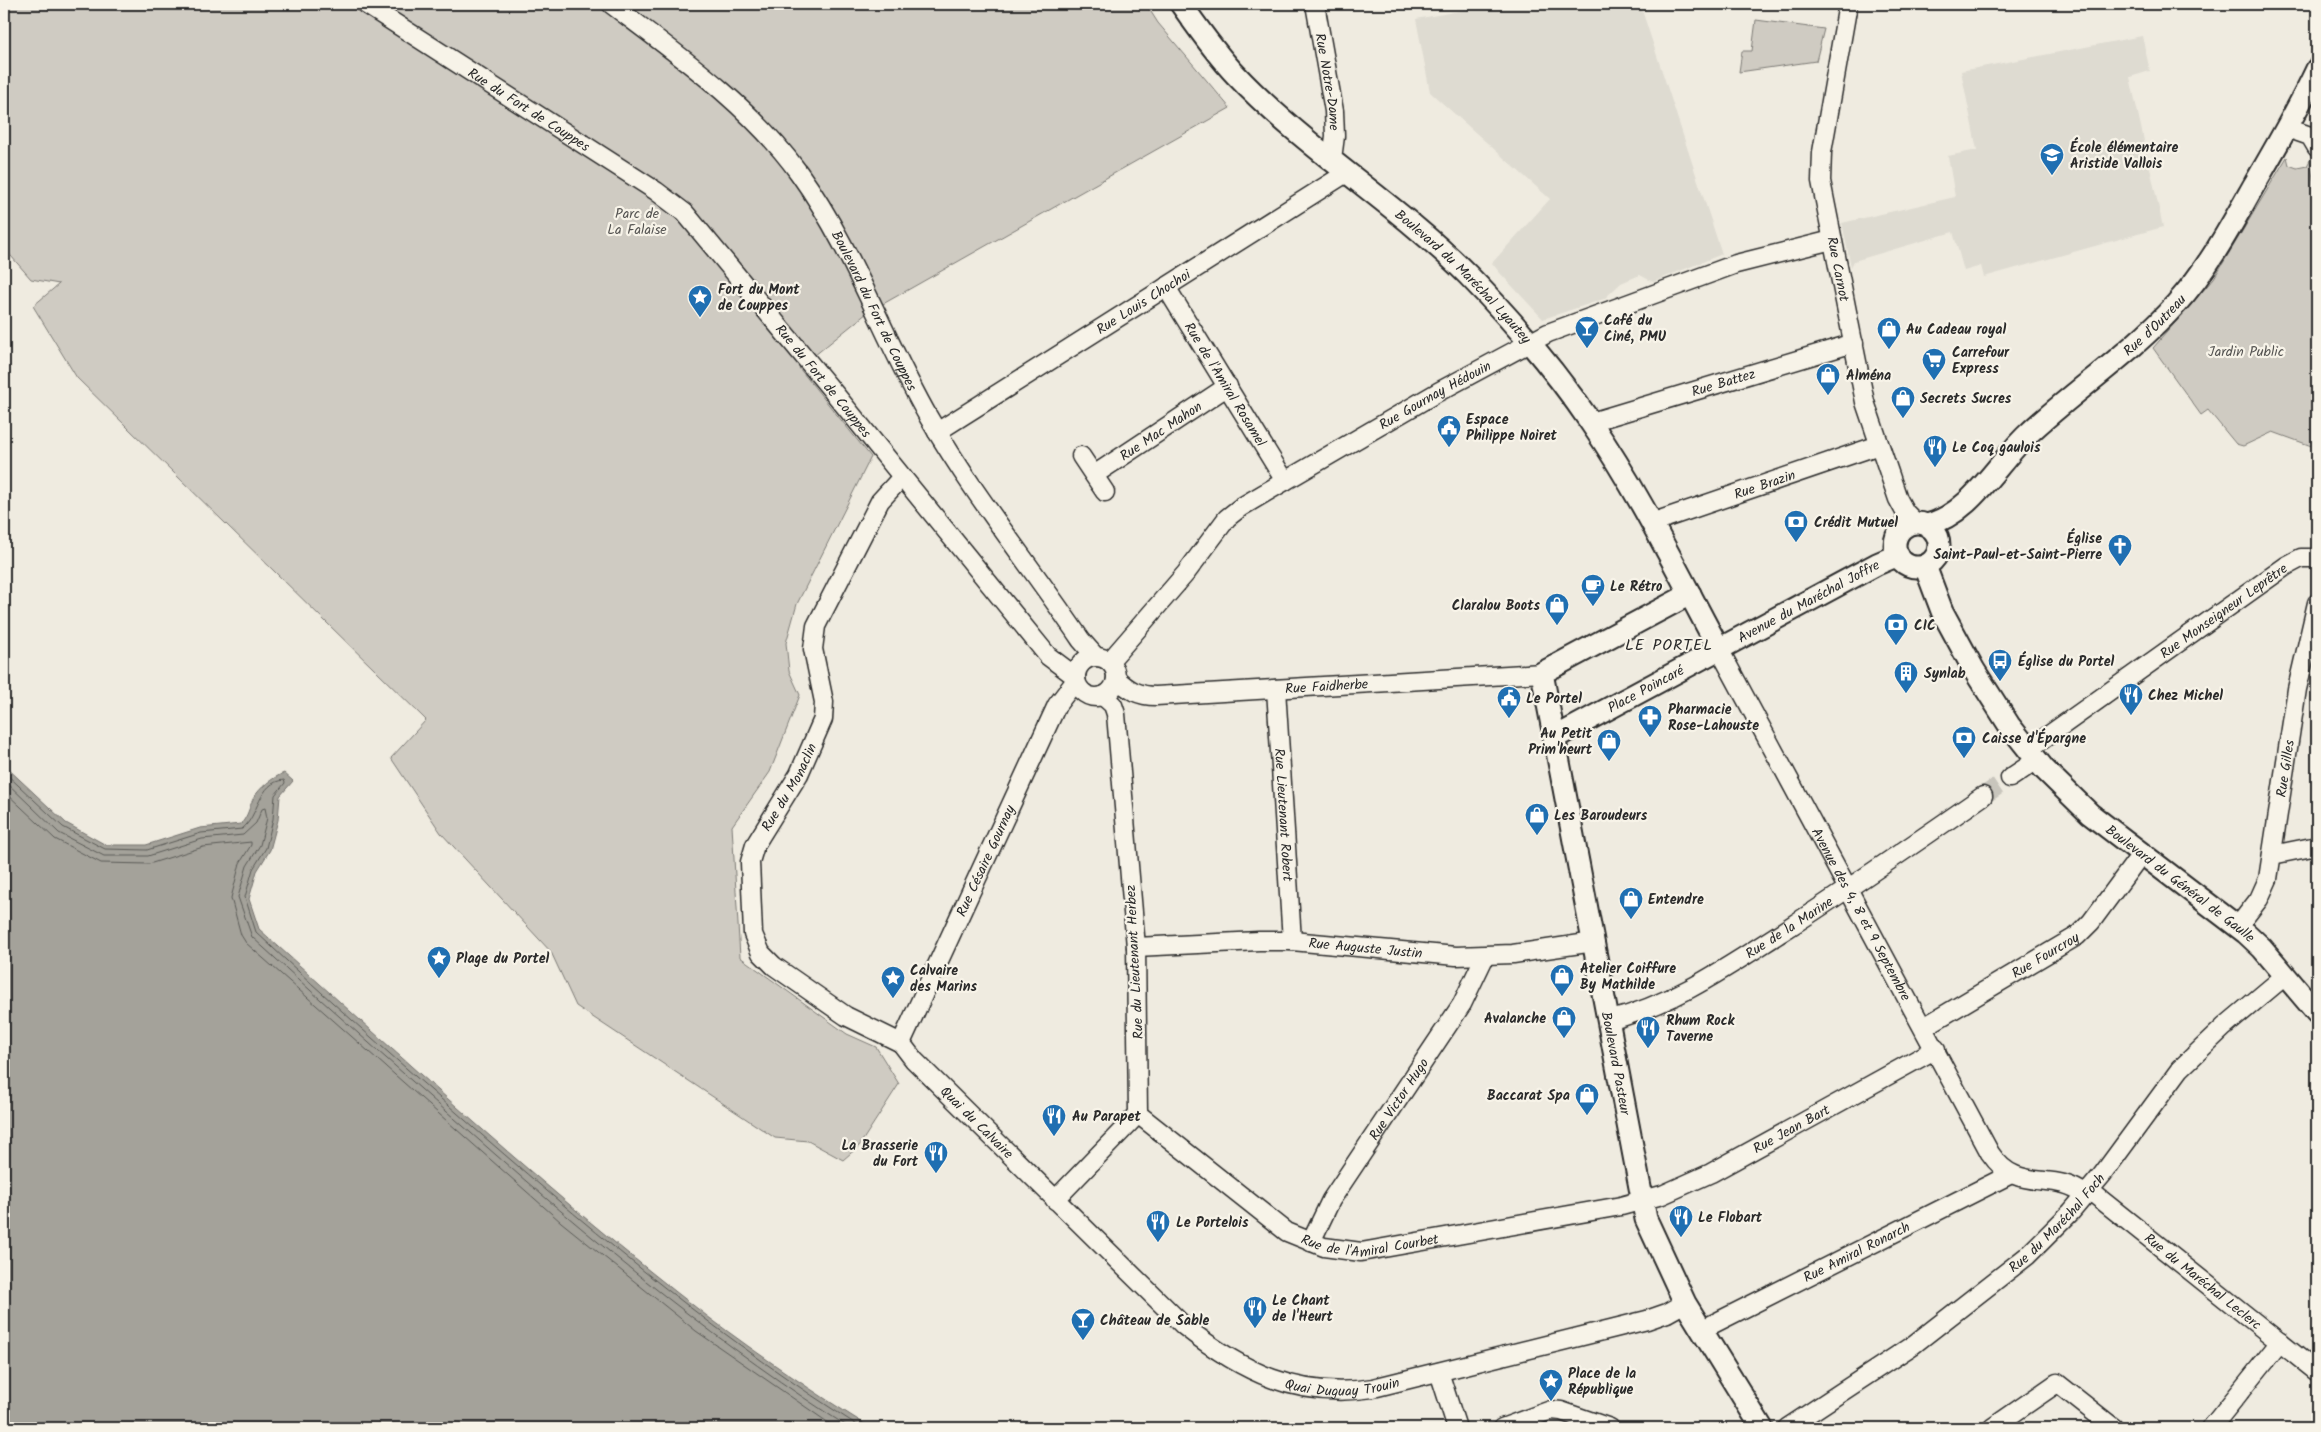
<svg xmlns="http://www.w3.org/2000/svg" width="2321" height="1432" font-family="Kalam,sans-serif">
	<rect width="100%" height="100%" fill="#efebe0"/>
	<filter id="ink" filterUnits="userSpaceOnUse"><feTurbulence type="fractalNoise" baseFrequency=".02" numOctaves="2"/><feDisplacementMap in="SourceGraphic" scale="10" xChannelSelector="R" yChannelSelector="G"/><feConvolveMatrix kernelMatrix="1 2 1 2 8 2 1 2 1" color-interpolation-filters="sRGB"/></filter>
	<g filter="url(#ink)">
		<!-- built -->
		<path fill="#dedbd1" d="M 1497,4 L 1640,4 L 1722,254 L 1653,282 L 1640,275 L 1621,283 L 1604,299 L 1543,319 L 1500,273 L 1492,263 L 1550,199 L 1430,92 L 1416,19 Z
			M 2142,36 L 2150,71 L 2130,77 L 2163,227 L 1984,277 L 1981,266 L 1964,271 L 1953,232 L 1854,261 L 1851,267 L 1842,223 L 1955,197 L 1948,156 L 1977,150 L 1961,71 Z"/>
		<!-- green -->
		<path fill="#cfcbc2" stroke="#7d7b76" d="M 4,4 L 1146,4 L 1158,23 L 1230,108 L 867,313 L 799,368 L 871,457 L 797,604 L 786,643 L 789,671 L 800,695 L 770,772 L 732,826 L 740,957 L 847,1034 L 876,1047 L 899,1084 L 859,1146 L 843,1160 L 808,1141 L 775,1138 L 576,1006 L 551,952 L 441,833 L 391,758 L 426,720 L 77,378 L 33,306 L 59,284 L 31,279 L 4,248 Z
			M 1756,20 L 1824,29 L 1816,61 L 1739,72 L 1742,51 L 1752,51 Z
			M 2287,157 L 2289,165 L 2297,168 L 2307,166 L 2310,160 L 2317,202 L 2317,448 L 2273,432 L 2243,446 L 2236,444 L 2208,410 L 2201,415 L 2153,348 L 2214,278 Z"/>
		<!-- water -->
		<path fill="#a4a29a" stroke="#74726e" d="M 4,765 L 66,823 L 106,845 L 146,845 L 200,828 L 241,824 C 248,816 249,808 253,799 C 260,787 272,778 284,773 L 293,781 L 280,796 L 278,820 L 270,850 L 257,871 L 249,899 L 259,929 C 406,1061 551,1196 707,1316 C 760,1356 815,1393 871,1428 L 4,1428 Z"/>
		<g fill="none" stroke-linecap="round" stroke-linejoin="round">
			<!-- shore -->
			<path stroke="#5b5b57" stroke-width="1" d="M 4,772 L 63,827 L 105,849 L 147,850 L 201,833 L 242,829 C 259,816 258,782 284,780 L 285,783 L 275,795 L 273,819 L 266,848 L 253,869 L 245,897 L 256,932 C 329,1001 406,1068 482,1135 C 604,1241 725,1342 862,1428
				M 4,780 L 59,833 L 104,856 L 148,856 L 202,839 L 243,835 L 256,823 L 262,809 L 265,808 L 267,818 L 260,845 L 247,866 L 238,897 L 252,937 C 332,1011 414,1083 496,1155 C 608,1253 724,1348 850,1428
				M 4,791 L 55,839 L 101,863 L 149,864 L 203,847 L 251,842 L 251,845 L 240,863 L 231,898 L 241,935 L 246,943 L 561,1222 L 696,1331 L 836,1428"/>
			<!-- minor-tunnel -->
			<path stroke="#c8c5bc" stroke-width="18" stroke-dasharray="18 9" stroke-linecap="butt" d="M 1983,796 L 2010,778"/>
			<defs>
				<g id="minor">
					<path id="s1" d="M 365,4 L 656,191 L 685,213 L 835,394 L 1048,656 L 1076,677"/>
					<path id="s2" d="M 611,4 C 677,54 750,105 799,173 C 853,248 883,338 929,418 C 974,496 1031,566 1081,640 L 1096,657"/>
					<path id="s3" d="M 1315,4 L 1334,111 L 1335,136 L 1332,159"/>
					<path id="s4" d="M 1848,4 L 1822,152 L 1821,181 L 1865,402 L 1898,499 L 1905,512 L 1916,523"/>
					<path d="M 2287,128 L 2310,136 L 2317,148"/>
					<path id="s5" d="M 1166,287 L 1285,481"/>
					<path id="s6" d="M 1591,422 L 1854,343"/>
					<path id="s7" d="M 937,432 L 1348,172"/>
					<path d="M 1081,456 L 1105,492"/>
					<path id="s8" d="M 1094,475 L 1228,386"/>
					<path id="s9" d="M 1651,523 L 1879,445"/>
					<path id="s10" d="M 1719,649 L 1990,1153 C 2019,1196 2051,1168 2086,1195"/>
					<circle cx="1096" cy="677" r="20"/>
					<path id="s11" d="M 1109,662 L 1186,573 L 1227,518 L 1241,507 L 1285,481 L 1438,392 L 1548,333 L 1736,264 L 1832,240"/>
					<path id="s12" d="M 1116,678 C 1128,690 1139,696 1156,696 L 1542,673"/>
					<path id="s13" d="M 1276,689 L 1292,941"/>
					<path id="s14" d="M 2028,750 L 2286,566 L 2301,558 L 2317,558"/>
					<path d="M 2010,778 L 2037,760"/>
					<path d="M 2272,855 L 2317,846"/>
					<path id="s15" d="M 2238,926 L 2259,899 L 2268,879 L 2297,689 L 2317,603"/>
					<path id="s16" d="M 1136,947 L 1259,941 L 1292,941 L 1456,956 L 1513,954 L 1594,942"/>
					<path id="s17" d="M 1608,1021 C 1676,1003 1724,969 1782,932 C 1850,888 1917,842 1983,796"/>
					<path id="s18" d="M 1924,1027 L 2077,936 L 2091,922 L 2142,853"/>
					<path id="s19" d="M 901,1043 L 914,1060 L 1184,1326 C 1241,1371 1298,1400 1373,1388 L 1647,1320 L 1667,1313 L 1685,1303"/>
					<path id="s20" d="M 901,1043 L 846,1016 L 774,966 L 761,953 L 753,934 L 750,862 L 755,845 L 799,774 L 823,719 L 824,702 L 813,649 L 816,626 L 880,501 L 902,477"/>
					<path id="s21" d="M 901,1043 L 1057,705 L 1076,680"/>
					<path id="s22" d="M 1138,1114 L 1287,1232 L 1324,1247 L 1361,1252 L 1621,1206 L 1662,1195 L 1711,1173 L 1936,1049"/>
					<path id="s23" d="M 2089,1190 L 2317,1372"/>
					<path d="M 1055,1200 L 1138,1114 L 1136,947 L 1116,714 L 1113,705 L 1103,696"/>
					<path id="s24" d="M 1311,1242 L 1331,1200 L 1462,1004 L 1485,956"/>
					<path id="s25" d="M 1701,1330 L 2011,1174"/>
					<path d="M 1439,1372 L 1457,1428"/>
					<path d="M 1502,1428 L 1551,1410 L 1561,1411 L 1610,1428"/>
					<path id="s26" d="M 1787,1428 L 1913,1345 L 2027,1256 L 2071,1212 L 2102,1175 L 2180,1069 L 2224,1027 L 2286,975"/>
					<path d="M 1992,1428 L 2057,1383 L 2114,1428"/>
					<path d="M 2211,1428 L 2280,1342"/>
				</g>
				<g id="tertiary">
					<path id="s27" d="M 1181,4 C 1198,28 1215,53 1236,75 C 1306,149 1396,203 1468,275 C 1513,321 1555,370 1591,423 C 1640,494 1678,573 1719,649"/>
					<circle cx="1917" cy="545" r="22"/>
					<path id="s28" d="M 1927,525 C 1971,514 1996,464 2028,434 C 2076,389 2132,353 2176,304 C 2208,269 2231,226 2254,185 C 2276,147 2299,108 2317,69"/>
					<path id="s29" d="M 1925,566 L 1942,611 L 1974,670 L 2009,725 L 2044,769 L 2090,814 L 2246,933 L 2262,948 L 2317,1013"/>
					<path id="s30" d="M 1690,594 L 1542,673 L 1646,1219 L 1685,1303 L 1762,1428"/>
					<path id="s31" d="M 1554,738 L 1877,564 L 1898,555"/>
				</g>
			</defs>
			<!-- minor casing -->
			<use href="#minor" stroke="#2b2b2b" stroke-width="21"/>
			<!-- tertiary casing -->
			<use href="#tertiary" stroke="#2b2b2b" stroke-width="25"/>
			<!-- minor -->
			<use href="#minor" stroke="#f7f3e8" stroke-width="18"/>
			<!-- tertiary -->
			<use href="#tertiary" stroke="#f7f3e8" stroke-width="21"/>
		</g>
	</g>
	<!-- icons -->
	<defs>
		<symbol id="school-pin" viewBox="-11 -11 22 30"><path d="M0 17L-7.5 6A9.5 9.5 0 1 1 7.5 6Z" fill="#1f6fb2" stroke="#f7f3e8"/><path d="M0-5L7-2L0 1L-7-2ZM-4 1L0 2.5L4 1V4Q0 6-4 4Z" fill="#fff"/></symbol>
		<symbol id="sight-pin" viewBox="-11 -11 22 30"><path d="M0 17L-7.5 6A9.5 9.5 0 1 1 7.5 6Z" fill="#1f6fb2" stroke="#f7f3e8"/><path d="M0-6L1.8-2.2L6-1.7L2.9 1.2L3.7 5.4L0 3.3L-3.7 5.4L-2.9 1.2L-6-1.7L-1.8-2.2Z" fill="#fff"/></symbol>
		<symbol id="bar-pin" viewBox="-11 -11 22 30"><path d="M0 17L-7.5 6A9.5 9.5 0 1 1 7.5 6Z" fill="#1f6fb2" stroke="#f7f3e8"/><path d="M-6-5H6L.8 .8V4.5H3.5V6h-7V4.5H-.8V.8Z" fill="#fff"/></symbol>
		<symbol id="shop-pin" viewBox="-11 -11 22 30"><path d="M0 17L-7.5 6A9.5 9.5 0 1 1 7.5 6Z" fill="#1f6fb2" stroke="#f7f3e8"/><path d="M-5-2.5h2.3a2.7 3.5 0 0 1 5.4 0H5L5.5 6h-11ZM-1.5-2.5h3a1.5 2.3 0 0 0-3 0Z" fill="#fff"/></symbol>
		<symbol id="supermarket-pin" viewBox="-11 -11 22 30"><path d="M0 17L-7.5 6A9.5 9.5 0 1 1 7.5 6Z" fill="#1f6fb2" stroke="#f7f3e8"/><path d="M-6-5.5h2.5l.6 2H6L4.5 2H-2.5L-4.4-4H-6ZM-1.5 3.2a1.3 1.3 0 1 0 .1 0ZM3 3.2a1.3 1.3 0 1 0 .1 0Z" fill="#fff"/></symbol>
		<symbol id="civic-pin" viewBox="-11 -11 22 30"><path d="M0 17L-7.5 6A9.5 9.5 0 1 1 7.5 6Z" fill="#1f6fb2" stroke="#f7f3e8"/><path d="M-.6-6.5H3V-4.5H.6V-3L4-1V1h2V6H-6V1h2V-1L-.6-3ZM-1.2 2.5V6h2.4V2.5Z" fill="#fff"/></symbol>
		<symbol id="restaurant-pin" viewBox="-11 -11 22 30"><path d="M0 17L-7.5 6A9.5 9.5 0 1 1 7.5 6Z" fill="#1f6fb2" stroke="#f7f3e8"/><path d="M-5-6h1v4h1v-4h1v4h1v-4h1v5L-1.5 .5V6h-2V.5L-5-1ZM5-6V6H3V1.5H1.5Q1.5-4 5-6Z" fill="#fff"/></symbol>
		<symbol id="bank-pin" viewBox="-11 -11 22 30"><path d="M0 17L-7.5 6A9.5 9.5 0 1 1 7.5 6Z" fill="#1f6fb2" stroke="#f7f3e8"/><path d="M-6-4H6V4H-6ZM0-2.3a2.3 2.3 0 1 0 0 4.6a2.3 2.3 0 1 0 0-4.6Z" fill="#fff"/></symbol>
		<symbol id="church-pin" viewBox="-11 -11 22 30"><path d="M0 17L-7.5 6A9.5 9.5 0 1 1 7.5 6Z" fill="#1f6fb2" stroke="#f7f3e8"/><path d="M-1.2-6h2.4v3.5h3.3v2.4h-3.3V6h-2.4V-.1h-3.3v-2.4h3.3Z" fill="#fff"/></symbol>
		<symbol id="cafe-pin" viewBox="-11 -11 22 30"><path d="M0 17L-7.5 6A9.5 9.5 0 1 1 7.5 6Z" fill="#1f6fb2" stroke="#f7f3e8"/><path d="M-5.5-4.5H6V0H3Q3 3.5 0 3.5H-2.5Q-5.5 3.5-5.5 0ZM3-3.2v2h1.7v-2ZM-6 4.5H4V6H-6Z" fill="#fff"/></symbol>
		<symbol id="bus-pin" viewBox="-11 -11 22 30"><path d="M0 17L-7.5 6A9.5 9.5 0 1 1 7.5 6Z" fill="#1f6fb2" stroke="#f7f3e8"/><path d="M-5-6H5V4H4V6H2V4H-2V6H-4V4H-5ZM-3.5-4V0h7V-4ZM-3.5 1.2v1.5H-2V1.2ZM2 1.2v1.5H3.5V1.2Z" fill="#fff"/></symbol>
		<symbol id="building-pin" viewBox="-11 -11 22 30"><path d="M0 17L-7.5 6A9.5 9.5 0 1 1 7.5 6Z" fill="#1f6fb2" stroke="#f7f3e8"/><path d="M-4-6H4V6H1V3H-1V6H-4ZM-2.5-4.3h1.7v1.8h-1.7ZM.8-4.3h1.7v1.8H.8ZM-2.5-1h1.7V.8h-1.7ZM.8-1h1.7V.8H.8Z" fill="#fff"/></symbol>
		<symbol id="pharmacy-pin" viewBox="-11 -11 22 30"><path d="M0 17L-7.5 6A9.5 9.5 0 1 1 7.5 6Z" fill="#1f6fb2" stroke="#f7f3e8"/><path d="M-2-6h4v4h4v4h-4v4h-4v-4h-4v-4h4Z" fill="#fff"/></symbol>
	</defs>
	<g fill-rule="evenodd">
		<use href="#school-pin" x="2038" y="141" width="28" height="38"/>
		<use href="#sight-pin" x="686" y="283" width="28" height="38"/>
		<use href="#bar-pin" x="1573" y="314" width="28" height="38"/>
		<use href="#shop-pin" x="1875" y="315" width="28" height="38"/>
		<use href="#supermarket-pin" x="1920" y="346" width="28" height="38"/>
		<use href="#shop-pin" x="1814" y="361" width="28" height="38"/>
		<use href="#shop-pin" x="1889" y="384" width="28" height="38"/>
		<use href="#civic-pin" x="1435" y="413" width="28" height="38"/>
		<use href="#restaurant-pin" x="1921" y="433" width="28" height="38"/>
		<use href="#bank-pin" x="1782" y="508" width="28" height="38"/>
		<use href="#church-pin" x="2106" y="532" width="28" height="38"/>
		<use href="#cafe-pin" x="1579" y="572" width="28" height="38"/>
		<use href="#shop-pin" x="1543" y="591" width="28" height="38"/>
		<use href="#bank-pin" x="1882" y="611" width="28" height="38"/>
		<use href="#bus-pin" x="1986" y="647" width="28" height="38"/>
		<use href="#building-pin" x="1892" y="659" width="28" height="38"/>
		<use href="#restaurant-pin" x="2117" y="681" width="28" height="38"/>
		<use href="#civic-pin" x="1495" y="684" width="28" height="38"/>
		<use href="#pharmacy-pin" x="1636" y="703" width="28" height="38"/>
		<use href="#bank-pin" x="1950" y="724" width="28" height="38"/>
		<use href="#shop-pin" x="1595" y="727" width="28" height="38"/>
		<use href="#shop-pin" x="1523" y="801" width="28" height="38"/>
		<use href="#shop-pin" x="1617" y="885" width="28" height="38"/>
		<use href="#sight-pin" x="425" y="944" width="28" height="38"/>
		<use href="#shop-pin" x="1548" y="962" width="28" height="38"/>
		<use href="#sight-pin" x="879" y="964" width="28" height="38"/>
		<use href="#shop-pin" x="1550" y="1004" width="28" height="38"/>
		<use href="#restaurant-pin" x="1634" y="1014" width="28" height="38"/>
		<use href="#shop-pin" x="1573" y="1081" width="28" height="38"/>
		<use href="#restaurant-pin" x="1040" y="1102" width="28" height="38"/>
		<use href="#restaurant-pin" x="922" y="1139" width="28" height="38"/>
		<use href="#restaurant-pin" x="1667" y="1203" width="28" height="38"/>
		<use href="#restaurant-pin" x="1144" y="1208" width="28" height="38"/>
		<use href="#restaurant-pin" x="1241" y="1294" width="28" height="38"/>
		<use href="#bar-pin" x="1069" y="1306" width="28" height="38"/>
		<use href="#sight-pin" x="1537" y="1367" width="28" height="38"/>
	</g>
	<g text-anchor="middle" stroke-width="4.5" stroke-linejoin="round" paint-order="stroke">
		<!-- street labels -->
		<g font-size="14" fill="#2b2b2b" stroke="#f7f3e8">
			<text dy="5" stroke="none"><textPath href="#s3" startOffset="79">Rue Notre-Dame</textPath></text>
			<text dy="5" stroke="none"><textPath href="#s1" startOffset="195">Rue du Fort de Couppes</textPath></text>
			<text dy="5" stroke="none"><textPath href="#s4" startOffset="269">Rue Carnot</textPath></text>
			<text dy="5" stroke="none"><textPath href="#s27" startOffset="394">Boulevard du Maréchal Lyautey</textPath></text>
			<text dy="5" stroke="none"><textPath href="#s7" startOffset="244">Rue Louis Chochoi</textPath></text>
			<text dy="5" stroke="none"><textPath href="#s2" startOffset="411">Boulevard du Fort de Couppes</textPath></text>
			<text dy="5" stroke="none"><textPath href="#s28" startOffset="305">Rue d'Outreau</textPath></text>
			<text dy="5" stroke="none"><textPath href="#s1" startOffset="600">Rue du Fort de Couppes</textPath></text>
			<text dy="5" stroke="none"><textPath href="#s6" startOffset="138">Rue Battez</textPath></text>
			<text dy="5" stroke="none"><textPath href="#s5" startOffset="114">Rue de l'Amiral Rosamel</textPath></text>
			<text dy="5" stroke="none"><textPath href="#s11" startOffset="428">Rue Gournay Hédouin</textPath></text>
			<text dy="5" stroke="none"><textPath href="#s8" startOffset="80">Rue Mac Mahon</textPath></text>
			<text dy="5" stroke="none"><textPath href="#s9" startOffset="120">Rue Brazin</textPath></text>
			<text dy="5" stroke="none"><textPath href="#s31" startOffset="289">Avenue du Maréchal Joffre</textPath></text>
			<text dy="5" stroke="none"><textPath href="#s14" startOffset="240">Rue Monseigneur Leprêtre</textPath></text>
			<text dy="5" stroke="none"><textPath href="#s12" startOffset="216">Rue Faidherbe</textPath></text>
			<text dy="5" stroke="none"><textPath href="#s31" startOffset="104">Place Poincaré</textPath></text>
			<text dy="5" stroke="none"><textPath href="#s15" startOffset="168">Rue Gilles</textPath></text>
			<text dy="5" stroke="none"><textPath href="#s20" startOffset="345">Rue du Monaclin</textPath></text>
			<text dy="5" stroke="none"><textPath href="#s13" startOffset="126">Rue Lieutenant Robert</textPath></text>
			<text dy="5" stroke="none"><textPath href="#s21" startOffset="201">Rue Césaire Gournay</textPath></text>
			<text dy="5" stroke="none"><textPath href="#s29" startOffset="415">Boulevard du Général de Gaulle</textPath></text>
			<text dy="5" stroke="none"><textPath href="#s10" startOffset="301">Avenue des 4, 8 et 9 Septembre</textPath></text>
			<text dy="5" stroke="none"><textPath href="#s17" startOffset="205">Rue de la Marine</textPath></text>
			<text dy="5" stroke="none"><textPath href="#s16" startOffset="230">Rue Auguste Justin</textPath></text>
			<text dy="5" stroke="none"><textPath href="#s18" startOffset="141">Rue Fourcroy</textPath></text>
			<text transform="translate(1134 962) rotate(-93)" y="5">Rue du Lieutenant Herbez</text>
			<text dy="5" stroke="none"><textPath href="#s30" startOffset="565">Boulevard Pasteur</textPath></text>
			<text dy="5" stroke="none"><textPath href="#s24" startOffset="168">Rue Victor Hugo</textPath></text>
			<text dy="5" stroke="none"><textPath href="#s19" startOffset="110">Quai du Calvaire</textPath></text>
			<text dy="5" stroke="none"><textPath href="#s22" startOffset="719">Rue Jean Bart</textPath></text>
			<text dy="5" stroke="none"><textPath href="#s26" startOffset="340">Rue du Maréchal Foch</textPath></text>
			<text dy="5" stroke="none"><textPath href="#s22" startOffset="276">Rue de l'Amiral Courbet</textPath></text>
			<text dy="5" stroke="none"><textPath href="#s25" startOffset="174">Rue Amiral Ronarch</textPath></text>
			<text dy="5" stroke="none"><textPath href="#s23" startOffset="146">Rue du Maréchal Leclerc</textPath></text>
			<text dy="5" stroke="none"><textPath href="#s19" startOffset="575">Quai Duguay Trouin</textPath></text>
		</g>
		<!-- poi labels -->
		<g font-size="14" font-weight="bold" fill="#2b2b2b" stroke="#f7f3e8" text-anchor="start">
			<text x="2070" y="152">École élémentaire<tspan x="2070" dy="16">Aristide Vallois</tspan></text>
			<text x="718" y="294">Fort du Mont<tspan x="718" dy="16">de Couppes</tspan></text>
			<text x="1604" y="325">Café du<tspan x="1604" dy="16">Ciné, PMU</tspan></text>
			<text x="1906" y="334">Au Cadeau royal</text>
			<text x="1952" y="357">Carrefour<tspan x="1952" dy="16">Express</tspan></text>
			<text x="1846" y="380">Alména</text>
			<text x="1920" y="403">Secrets Sucres</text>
			<text x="1466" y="424">Espace<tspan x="1466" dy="16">Philippe Noiret</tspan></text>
			<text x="1952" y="452">Le Coq gaulois</text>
			<text x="1814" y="527">Crédit Mutuel</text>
			<text x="2102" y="543" text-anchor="end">Église<tspan x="2102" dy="16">Saint-Paul-et-Saint-Pierre</tspan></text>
			<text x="1610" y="591">Le Rétro</text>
			<text x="1540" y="610" text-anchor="end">Claralou Boots</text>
			<text x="1914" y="630">CIC</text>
			<text x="2018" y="666">Église du Portel</text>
			<text x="1924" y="678">Synlab</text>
			<text x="2148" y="700">Chez Michel</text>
			<text x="1526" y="703">Le Portel</text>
			<text x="1668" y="714">Pharmacie<tspan x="1668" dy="16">Rose-Lahouste</tspan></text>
			<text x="1592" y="738" text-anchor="end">Au Petit<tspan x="1592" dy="16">Prim'heurt</tspan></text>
			<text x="1982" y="743">Caisse d'Épargne</text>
			<text x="1554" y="820">Les Baroudeurs</text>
			<text x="1648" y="904">Entendre</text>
			<text x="456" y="963">Plage du Portel</text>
			<text x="1580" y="973">Atelier Coiffure<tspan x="1580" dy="16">By Mathilde</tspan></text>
			<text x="910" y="975">Calvaire<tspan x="910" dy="16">des Marins</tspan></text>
			<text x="1546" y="1023" text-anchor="end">Avalanche</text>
			<text x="1666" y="1025">Rhum Rock<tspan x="1666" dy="16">Taverne</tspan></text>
			<text x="1570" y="1100" text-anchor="end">Baccarat Spa</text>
			<text x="1072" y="1121">Au Parapet</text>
			<text x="918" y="1150" text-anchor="end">La Brasserie<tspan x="918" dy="16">du Fort</tspan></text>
			<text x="1698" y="1222">Le Flobart</text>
			<text x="1176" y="1227">Le Portelois</text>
			<text x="1272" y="1305">Le Chant<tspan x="1272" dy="16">de l'Heurt</tspan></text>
			<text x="1100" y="1325">Château de Sable</text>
			<text x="1568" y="1378">Place de la<tspan x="1568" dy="16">République</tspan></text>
		</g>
		<!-- park labels -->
		<g font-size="14" fill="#545351" stroke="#f7f3e8">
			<text x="637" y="218">Parc de<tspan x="637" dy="16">La Falaise</tspan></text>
			<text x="2246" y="356">Jardin Public</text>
		</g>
		<!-- quarter labels -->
		<g font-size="16" letter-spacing="1" fill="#2b2b2b" stroke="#f7f3e8">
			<text x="1669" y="650">LE PORTEL</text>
		</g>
	</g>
	<!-- margin -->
	<rect width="2321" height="1432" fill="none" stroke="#f7f3e8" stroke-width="20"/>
	<rect x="10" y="10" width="2301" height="1412" fill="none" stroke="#2b2b2b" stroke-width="2" filter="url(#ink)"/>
</svg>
